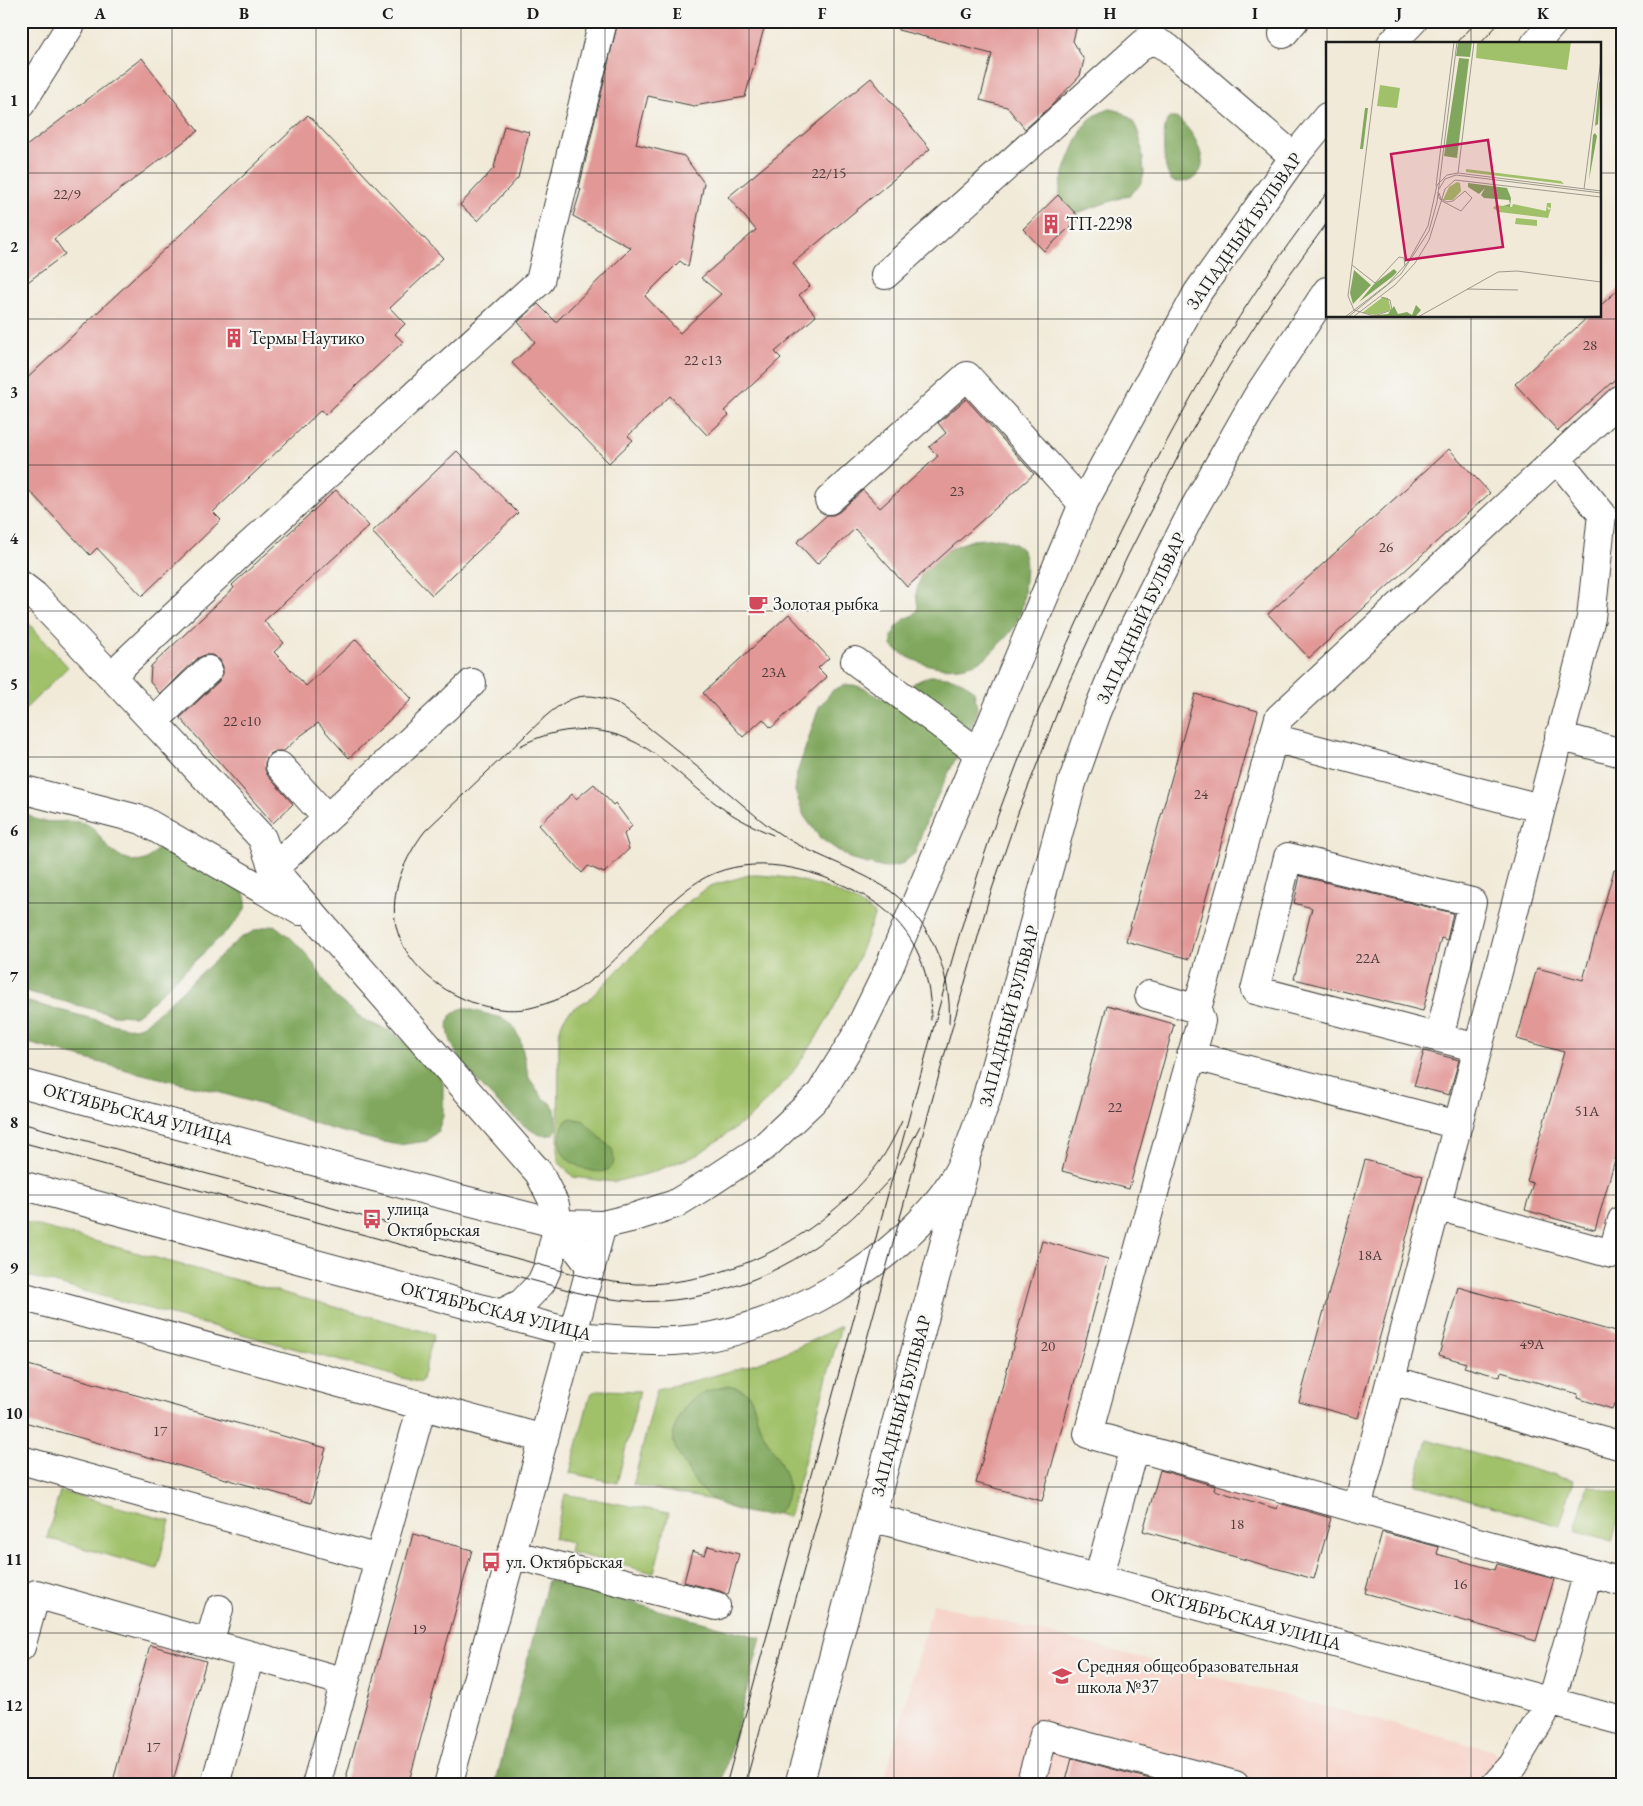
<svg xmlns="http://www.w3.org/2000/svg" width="1643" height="1806" font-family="'EB Garamond',serif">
	<rect width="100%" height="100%" fill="#f6f6f2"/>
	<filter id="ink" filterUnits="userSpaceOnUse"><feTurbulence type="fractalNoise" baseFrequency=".02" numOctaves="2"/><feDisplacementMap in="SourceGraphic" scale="10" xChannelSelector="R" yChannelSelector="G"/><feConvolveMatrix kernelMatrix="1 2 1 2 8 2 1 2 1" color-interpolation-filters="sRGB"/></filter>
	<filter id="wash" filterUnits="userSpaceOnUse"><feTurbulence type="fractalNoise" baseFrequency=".0096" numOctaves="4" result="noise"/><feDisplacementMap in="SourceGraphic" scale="20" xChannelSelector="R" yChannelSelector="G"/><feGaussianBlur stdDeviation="1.12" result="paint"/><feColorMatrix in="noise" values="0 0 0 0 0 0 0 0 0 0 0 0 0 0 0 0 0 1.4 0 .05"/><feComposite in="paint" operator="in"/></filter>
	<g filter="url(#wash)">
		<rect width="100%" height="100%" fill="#f1ead8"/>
		<!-- built -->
		<path fill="#f7d1c7" d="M 933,1603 L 1491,1750 L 1525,1773 L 1522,1785 L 883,1785 Z"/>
		<!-- green -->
		<path fill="#a0c169" stroke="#5e6e42" d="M 21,615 L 68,667 L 21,713 Z
			M 749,875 C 794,875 838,887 875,914 L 858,959 L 833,1009 L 813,1043 L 790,1076 L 751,1117 L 697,1155 L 650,1173 L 614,1182 L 573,1177 L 558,1161 L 559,1034 C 563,1013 571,1009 588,1000 L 681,907 L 710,886 Z
			M 21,1221 L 434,1334 L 421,1383 L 21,1274 Z
			M 841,1326 L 789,1517 L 749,1507 L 633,1485 L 657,1389 C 704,1379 751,1367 796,1348 C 812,1341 826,1333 841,1326 Z
			M 598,1390 L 640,1391 L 617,1483 L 570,1473 L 589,1399 L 592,1393 Z
			M 1427,1439 L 1573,1481 L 1560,1526 L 1415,1484 Z
			M 1588,1485 L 1622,1495 L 1622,1508 L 1612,1541 L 1575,1530 Z
			M 60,1491 L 170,1521 L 157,1569 L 47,1538 Z
			M 565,1494 L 669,1513 L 654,1573 L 569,1552 L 571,1543 L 554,1538 Z"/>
		<!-- forest -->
		<path fill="#80a75d" stroke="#4e623c" d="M 1110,109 C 1142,112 1142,148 1144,173 C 1142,183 1138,189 1129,195 L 1080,212 L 1074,213 C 1068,208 1061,203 1060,195 C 1057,183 1080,129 1089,120 C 1096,114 1102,112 1110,109 Z
			M 1170,118 L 1176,118 C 1189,126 1200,144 1202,160 C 1204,177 1186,185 1172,181 C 1162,170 1162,134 1167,120 Z
			M 997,538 C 1005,540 1015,543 1021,549 C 1027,556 1026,570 1025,579 C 1024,591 1024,605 1019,617 C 1015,628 1008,636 999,644 C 995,649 991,654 985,658 C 958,675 921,668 895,649 L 892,646 L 892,636 L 897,626 L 904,619 L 912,616 L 917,611 L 918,606 L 916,594 L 923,568 L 934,559 L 958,545 L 973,540 Z
			M 930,676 C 947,676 962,678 974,691 L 977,708 L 975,719 L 930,811 L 915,853 L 901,865 L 885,868 L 852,860 L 820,838 L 804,816 L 795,791 L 797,773 L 819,707 L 833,690 L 845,685 L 854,685 L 866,689 L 878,697 L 889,700 L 904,692 L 914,683 Z
			M 21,808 C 25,811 29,816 33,818 C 48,826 68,818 84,823 C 95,827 100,838 108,847 C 116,857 135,866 147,859 C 153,855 158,848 163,842 L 241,886 C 250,906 247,909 233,925 L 141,1012 L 134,1016 L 114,1015 L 21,990 Z
			M 274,925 L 291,938 L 309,957 L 335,997 L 365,1021 L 393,1032 L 424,1057 L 443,1082 L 443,1116 L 438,1131 L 427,1141 L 399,1145 L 378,1141 L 328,1128 L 273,1108 L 214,1091 L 134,1072 L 21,1041 L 21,1000 L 124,1027 L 135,1028 L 144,1025 L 239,939 L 256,930 Z
			M 464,1008 L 502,1018 L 512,1024 L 520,1039 L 529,1078 L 543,1098 L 551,1103 L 555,1109 L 557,1129 L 553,1134 C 548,1136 543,1136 538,1134 C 514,1123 466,1073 455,1050 C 449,1039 446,1028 450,1016 L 458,1010 Z
			M 571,1118 L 584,1121 L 612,1149 C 613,1154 615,1159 613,1164 C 606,1181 569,1166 563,1153 C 560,1148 560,1140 561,1134 C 562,1128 563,1124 567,1120 Z
			M 728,1386 C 735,1388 744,1389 749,1395 C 755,1402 755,1415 759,1424 C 768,1448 804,1485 780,1510 C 774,1517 764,1515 755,1514 C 741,1511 725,1508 712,1499 C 700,1491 693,1480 686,1467 C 682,1460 676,1452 674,1443 C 671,1428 683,1405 695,1397 C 705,1390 717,1389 728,1386 Z
			M 548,1580 L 761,1638 L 721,1785 L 495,1785 Z"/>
		<g id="blocks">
			<!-- building -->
			<path fill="#e29897" d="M 618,21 L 766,21 L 745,97 L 694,106 L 648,96 L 636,144 L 684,156 L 704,183 L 688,267 L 680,261 L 645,296 L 680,333 L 721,294 L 701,278 L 756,230 L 728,197 L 871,78 L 930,149 L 793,263 L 810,286 L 799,295 L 816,316 L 775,352 L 781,358 L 724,411 L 729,415 L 707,435 L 670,396 L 628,436 L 633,440 L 609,463 L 512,363 L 535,342 L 518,322 L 538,304 L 556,322 L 631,248 L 573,216 L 581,189 L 579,188 Z
				M 899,21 L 1078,21 L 1073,41 L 1084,60 L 1080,76 L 1051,106 L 1025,129 L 1007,107 L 980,100 L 992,54 L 898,30 Z
				M 142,58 L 198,131 L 54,239 L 65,254 L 21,287 L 21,150 Z
				M 308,115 L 443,258 L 390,308 L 405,324 L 395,334 L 403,342 L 325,415 L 321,410 L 213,512 L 221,520 L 142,596 L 97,548 L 90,555 L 21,482 L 21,384 Z
				M 504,126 L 529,132 L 518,178 L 478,221 L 460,205 L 494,168 Z
				M 1058,195 L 1080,218 L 1044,251 L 1023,229 Z
				M 1622,286 L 1622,373 L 1558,431 L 1515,384 L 1589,316 L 1599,316 L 1599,307 Z
				M 966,399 L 1034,474 L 907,587 L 855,529 L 817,564 L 797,542 L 827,515 L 833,515 L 839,512 L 863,490 L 880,508 L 938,456 L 929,447 L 946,433 L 938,423 Z
				M 1449,449 L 1490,493 L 1309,658 L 1268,614 Z
				M 457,451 L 518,513 L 432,595 L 372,532 Z
				M 336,490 L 369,526 L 264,621 L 284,643 L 274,652 L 306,686 L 356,639 L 412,699 L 349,758 L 318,723 L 299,737 L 284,751 L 276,751 L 270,754 L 265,762 L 265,770 L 268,776 L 293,804 L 273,823 L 180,718 L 219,681 L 223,674 L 223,667 L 220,660 L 212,655 L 205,655 L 198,658 L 160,694 L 150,682 L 151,666 L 234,588 L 232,585 Z
				M 789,614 L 829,658 L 818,668 L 827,677 L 771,728 L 763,719 L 743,737 L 703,693 Z
				M 1195,694 L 1258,711 L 1189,959 L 1126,941 Z
				M 594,784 L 613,805 L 615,803 L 632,826 L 624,834 L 629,849 L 604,873 L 588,866 L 582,873 L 539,825 L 572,794 L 576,799 Z
				M 1614,870 L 1622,871 L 1622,1135 L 1595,1230 L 1525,1210 L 1533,1183 L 1527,1181 L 1564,1052 L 1517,1039 L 1537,968 L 1583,980 Z
				M 1300,876 L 1453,913 L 1447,940 L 1441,938 L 1423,1011 L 1294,979 L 1312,908 L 1294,903 Z
				M 1107,1005 L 1174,1024 L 1129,1189 L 1062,1171 Z
				M 1424,1051 L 1459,1060 L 1449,1095 L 1414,1086 Z
				M 1365,1160 L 1423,1176 L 1358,1418 L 1299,1402 Z
				M 1042,1241 L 1108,1259 L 1042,1501 L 976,1483 Z
				M 1458,1287 L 1622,1334 L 1622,1406 L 1614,1404 L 1612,1409 L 1577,1398 L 1578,1394 L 1501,1372 L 1500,1377 L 1464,1367 L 1466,1363 L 1439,1355 Z
				M 21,1363 L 326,1448 L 311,1503 L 21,1421 Z
				M 1160,1470 L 1215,1486 L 1214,1490 L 1277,1509 L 1279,1503 L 1331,1518 L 1314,1579 L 1143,1531 Z
				M 1382,1532 L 1439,1547 L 1437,1554 L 1495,1570 L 1497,1564 L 1554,1579 L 1536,1641 L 1365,1593 Z
				M 413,1534 L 472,1550 L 408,1785 L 344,1785 Z
				M 708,1546 L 739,1554 L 728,1595 L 720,1591 L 684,1582 L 692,1551 L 705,1555 Z
				M 150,1645 L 206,1661 L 193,1709 L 172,1785 L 112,1785 Z
				M 1072,1758 L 1172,1785 L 1065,1785 Z"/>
		</g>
	</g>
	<g filter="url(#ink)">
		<use href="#blocks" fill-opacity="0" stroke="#3c3b38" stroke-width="1"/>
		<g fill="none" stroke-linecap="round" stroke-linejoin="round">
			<defs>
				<path id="minor" d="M 1283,34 L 1294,21
					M 21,104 L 73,21
					M 885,275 L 1150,38 L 1168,48 L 1294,157
					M 1622,398 L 1279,718 L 1197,1009 L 1201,1021 L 1088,1434 L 1622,1582
					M 829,500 L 967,376 L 1083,504
					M 21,585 L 34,595 L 111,676 L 262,838 L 273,869 L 539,1173 L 555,1205 L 558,1224 L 548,1267 L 541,1283 L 522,1303 L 500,1314
					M 855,661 L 979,753
					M 111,676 L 243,551 L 540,281 L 603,21
					M 154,721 L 208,670
					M 1559,736 L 1622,753
					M 1273,738 L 1540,808
					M 280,766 L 327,818
					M 21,789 L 142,820 L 300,911
					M 273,869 L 472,683
					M 1149,995 L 1197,1009
					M 1439,1038 L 1472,902 L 1288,857 L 1255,990 L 1478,1048
					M 1191,1055 L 1458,1125
					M 1437,1206 L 1612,1254 L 1622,1220
					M 558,1224 L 591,1267
					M 21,1296 L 544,1439
					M 1391,1380 L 1622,1446
					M 21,1460 L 379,1559
					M 1357,1508 L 1591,618 L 1602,514 L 1557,459
					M 871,1517 L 1622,1721
					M 511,1554 L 716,1606
					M 1098,1579 L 1134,1447
					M 209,1643 L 219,1609
					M 21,1647 L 36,1594 L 345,1682
					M 215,1785 L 250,1655
					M 316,1785 L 422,1406
					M 448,1785 L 573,1333
					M 799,1785 L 966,1163
					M 1030,1785 L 1044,1735 L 1235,1785
					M 1495,1785 L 1513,1765 L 1551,1701 L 1588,1573"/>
				<path id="major" d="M 1391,44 L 1413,21
					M 1535,44 L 1555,21
					M 21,1083 L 339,1168 L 558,1224 L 602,1225 L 635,1217 L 675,1204 L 709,1183 L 765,1146 L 820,1094 L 857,1034 L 888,970 L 1083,504 L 1198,292 L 1294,157 L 1327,117
					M 21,1185 L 588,1337 C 617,1339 646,1342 675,1341 C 775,1336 903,1263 955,1177 C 969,1153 977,1126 986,1100 L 1072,783 L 1096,715 L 1123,649 L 1192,512 L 1257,397 L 1327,291
					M 573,1333 L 602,1225"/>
			</defs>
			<!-- minor casing -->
			<use href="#minor" stroke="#3c3b38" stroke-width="30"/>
			<!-- major casing -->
			<use href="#major" stroke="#3c3b38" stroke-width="30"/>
			<!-- minor -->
			<use href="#minor" stroke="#fff" stroke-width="28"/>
			<!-- major -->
			<use href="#major" stroke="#fff" stroke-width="28"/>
			<!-- tram -->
			<path stroke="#1c1c1c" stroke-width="1" d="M 1456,44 L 1477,21
				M 1480,44 L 1501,21
				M 520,746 C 569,720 619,725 663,760 C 682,775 700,792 719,806 C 736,818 754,827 773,835
				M 931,1020 C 931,967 912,922 863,895 C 819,871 764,854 715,873 C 692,882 673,900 656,917 C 616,957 593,992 534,1007 C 482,1021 408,980 396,926 C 389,892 405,857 425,831 L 547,715 C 573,694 586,691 617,703 C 654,731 689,760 724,789 C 740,802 755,816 771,828 C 805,853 847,864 883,886 C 927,913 953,972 949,1023
				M 21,1123 L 548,1267 C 577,1275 607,1283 637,1284 C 727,1285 817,1239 873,1170 C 885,1156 894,1138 902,1121
				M 21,1142 L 583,1294 C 599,1297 615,1300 632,1301 C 705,1306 783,1274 839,1229 C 858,1214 874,1196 890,1179
				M 900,1164 L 920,1126
				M 726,1785 L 952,960 C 967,908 983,856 1002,804 C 1042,695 1090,589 1144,485 C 1196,383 1255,284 1327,193
				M 745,1785 L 945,1053 L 989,898 L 1018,813 L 1069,682 L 1127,557 L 1186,441 L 1229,366 L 1276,293 L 1327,223"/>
		</g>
	</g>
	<!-- grid -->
	<path fill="none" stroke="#1c1c1c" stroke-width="1" stroke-opacity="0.55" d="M 172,21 L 172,1785M 316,21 L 316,1785M 461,21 L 461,1785M 605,21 L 605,1785M 749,21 L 749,1785M 894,21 L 894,1785M 1038,21 L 1038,1785M 1182,21 L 1182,1785M 1327,21 L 1327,44M 1471,21 L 1471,44M 21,173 L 1327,173M 1599,173 L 1622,173M 1327,316 L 1327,1785M 1471,316 L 1471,1785M 21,319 L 1622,319M 21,465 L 1622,465M 21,611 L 1622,611M 21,757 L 1622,757M 21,903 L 1622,903M 21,1049 L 1622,1049M 21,1195 L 1622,1195M 21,1341 L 1622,1341M 21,1487 L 1622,1487M 21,1633 L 1622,1633"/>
	<!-- icons -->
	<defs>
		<symbol id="building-bare" viewBox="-9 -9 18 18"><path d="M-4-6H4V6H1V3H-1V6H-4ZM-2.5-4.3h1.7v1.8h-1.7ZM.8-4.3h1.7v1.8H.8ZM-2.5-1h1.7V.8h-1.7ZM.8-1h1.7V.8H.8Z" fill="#d1495b" stroke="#f6f6f2" stroke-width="2.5" paint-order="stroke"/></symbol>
		<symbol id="cafe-bare" viewBox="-9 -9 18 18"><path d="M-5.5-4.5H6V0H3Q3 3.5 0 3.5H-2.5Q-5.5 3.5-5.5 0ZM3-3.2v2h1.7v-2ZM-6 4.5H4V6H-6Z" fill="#d1495b" stroke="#f6f6f2" stroke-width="2.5" paint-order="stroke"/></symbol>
		<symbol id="bus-bare" viewBox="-9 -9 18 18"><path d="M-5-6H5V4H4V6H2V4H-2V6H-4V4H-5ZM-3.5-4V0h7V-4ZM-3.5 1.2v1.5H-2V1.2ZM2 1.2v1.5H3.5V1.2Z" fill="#d1495b" stroke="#f6f6f2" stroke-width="2.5" paint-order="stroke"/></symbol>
		<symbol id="school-bare" viewBox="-9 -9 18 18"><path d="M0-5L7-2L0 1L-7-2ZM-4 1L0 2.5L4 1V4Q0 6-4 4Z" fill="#d1495b" stroke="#f6f6f2" stroke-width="2.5" paint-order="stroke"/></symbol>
	</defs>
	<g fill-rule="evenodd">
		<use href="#building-bare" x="1037" y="210" width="28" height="28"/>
		<use href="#building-bare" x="220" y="324" width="28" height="28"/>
		<use href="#cafe-bare" x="744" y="590" width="28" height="28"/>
		<use href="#bus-bare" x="358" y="1205" width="28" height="28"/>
		<use href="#bus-bare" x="477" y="1548" width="28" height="28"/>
		<use href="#school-bare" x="1048" y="1662" width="28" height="28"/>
	</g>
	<g text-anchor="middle" stroke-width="4.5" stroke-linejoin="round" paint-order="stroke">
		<!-- number labels -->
		<g font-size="15" fill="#4e3b3b">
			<text x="829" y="178">22/15</text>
			<text x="67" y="199">22/9</text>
			<text x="1590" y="350">28</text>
			<text x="703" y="365">22 с13</text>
			<text x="957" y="496">23</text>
			<text x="1386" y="552">26</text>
			<text x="774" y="677">23А</text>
			<text x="242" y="726">22 с10</text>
			<text x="1201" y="799">24</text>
			<text x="1368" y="963">22А</text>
			<text x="1115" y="1112">22</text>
			<text x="1587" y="1116">51А</text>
			<text x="1370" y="1260">18А</text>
			<text x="1532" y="1349">49А</text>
			<text x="1048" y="1351">20</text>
			<text x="160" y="1436">17</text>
			<text x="1237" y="1529">18</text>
			<text x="1460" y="1589">16</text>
			<text x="419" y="1634">19</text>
			<text x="153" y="1752">17</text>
		</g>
		<!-- poi labels -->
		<g font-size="18" fill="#1c1c1c" stroke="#f6f6f2" text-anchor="start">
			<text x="1066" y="230">ТП-2298</text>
			<text x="249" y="344">Термы Наутико</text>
			<text x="773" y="610">Золотая рыбка</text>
			<text x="387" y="1215">улица<tspan x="387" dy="21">Октябрьская</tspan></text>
			<text x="506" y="1568">ул. Октябрьская</text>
			<text x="1077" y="1672">Средняя общеобразовательная<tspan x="1077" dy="21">школа №37</tspan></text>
		</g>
		<!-- street labels -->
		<g font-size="18" fill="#1c1c1c" stroke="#f6f6f2">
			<text transform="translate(1244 231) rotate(-55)" y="6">ЗАПАДНЫЙ БУЛЬВАР</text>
			<text transform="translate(1141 618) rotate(-65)" y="6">ЗАПАДНЫЙ БУЛЬВАР</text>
			<text transform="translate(1009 1016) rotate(-75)" y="6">ЗАПАДНЫЙ БУЛЬВАР</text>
			<text transform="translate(138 1114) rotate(15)" y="6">ОКТЯБРЬСКАЯ УЛИЦА</text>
			<text transform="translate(496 1311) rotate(14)" y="6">ОКТЯБРЬСКАЯ УЛИЦА</text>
			<text transform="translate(901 1406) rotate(-75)" y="6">ЗАПАДНЫЙ БУЛЬВАР</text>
			<text transform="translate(1246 1619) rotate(15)" y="6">ОКТЯБРЬСКАЯ УЛИЦА</text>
		</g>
	</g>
	<!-- overview -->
	<g transform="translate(1326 42)">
		<rect width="275" height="275" fill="#f1ead8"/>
		<path d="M 151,0 L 245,0 L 241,28 L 150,16 ZM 54,43 L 74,46 L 71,66 L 51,64 ZM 140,127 L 235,139 L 238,142 L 140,130 ZM 131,140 L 134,141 L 135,149 L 127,158 L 117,158 L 123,145 ZM 221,161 L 225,161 L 225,166 L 221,165 L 223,168 L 225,166 L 222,176 L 173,170 L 167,166 L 170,163 L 186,165 L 187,162 L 220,169 ZM 190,176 L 211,178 L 211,184 L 189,182 ZM 57,255 L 62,256 L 65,268 L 49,273 L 36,271 Z" fill="#a0c169"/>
		<path d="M 132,0 L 146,0 L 144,15 L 130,14 ZM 133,16 L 143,17 L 131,116 L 118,114 ZM 275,38 L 272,82 L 269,84 L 273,41 ZM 39,66 L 42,66 L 37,107 L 34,107 ZM 269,91 L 271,94 L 263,138 L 267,93 ZM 142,141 L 181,146 L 185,156 L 184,165 L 177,164 L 184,162 L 183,158 L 158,156 L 155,153 L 159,146 L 153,152 L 142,145 ZM 68,227 L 71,230 L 66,235 L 33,260 L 48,242 ZM 28,228 L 45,243 L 27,262 L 24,251 ZM 90,263 L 95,268 L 89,275 L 31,275 L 62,272 L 68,264 L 72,272 L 81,270 L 86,273 Z" fill="#80a75d"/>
		<path fill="none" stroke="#9c988d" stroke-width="1" d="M 54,0 L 22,254 L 28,268 L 48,274 L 66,268 L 64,258 L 55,255M 132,131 L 148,0M 110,144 L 128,0M 113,147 L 119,137 L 130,133 L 275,151M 258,147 L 275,17M 112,150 L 113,156 L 116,159 L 135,169 L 146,156 L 139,149 L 127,159 L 121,160 L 115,157 L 113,151M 26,223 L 49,241 L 73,215 L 78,216 L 79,224M 141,247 L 192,248M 19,275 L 62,242 L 82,220 L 102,184 L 111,143 L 121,133 L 132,131 L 275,149M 22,275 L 75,232 L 103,189 L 111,160 L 131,0M 27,275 L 69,243 L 89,221 L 103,198 L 119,147 L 129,138 L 275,155M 92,275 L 172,230 L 191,229 L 275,240M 237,275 L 275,274"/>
		<path fill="#c2185b" fill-opacity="0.15" stroke="#c2185b" stroke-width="2.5" d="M 162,98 L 177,205 L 80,218 L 65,112 Z"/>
		<rect width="275" height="275" fill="none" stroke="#1c1c1c" stroke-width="2.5"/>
	</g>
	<!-- margin -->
	<rect width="1643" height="1806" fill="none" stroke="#f6f6f2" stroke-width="55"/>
	<rect x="28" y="28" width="1588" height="1750" fill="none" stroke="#1c1c1c" stroke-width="2"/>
	<g font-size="16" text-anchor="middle" font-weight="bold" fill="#1c1c1c">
		<text x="100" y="19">A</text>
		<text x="244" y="19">B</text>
		<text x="388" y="19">C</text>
		<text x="533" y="19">D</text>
		<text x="677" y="19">E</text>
		<text x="822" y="19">F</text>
		<text x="966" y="19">G</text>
		<text x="1110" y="19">H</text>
		<text x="1255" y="19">I</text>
		<text x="1399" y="19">J</text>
		<text x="1543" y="19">K</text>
		<text x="14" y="106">1</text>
		<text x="14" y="252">2</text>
		<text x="14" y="398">3</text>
		<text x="14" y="544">4</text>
		<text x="14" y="690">5</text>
		<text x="14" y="836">6</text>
		<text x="14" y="982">7</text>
		<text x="14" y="1128">8</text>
		<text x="14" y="1273">9</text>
		<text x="14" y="1419">10</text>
		<text x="14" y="1565">11</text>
		<text x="14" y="1711">12</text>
	</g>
</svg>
